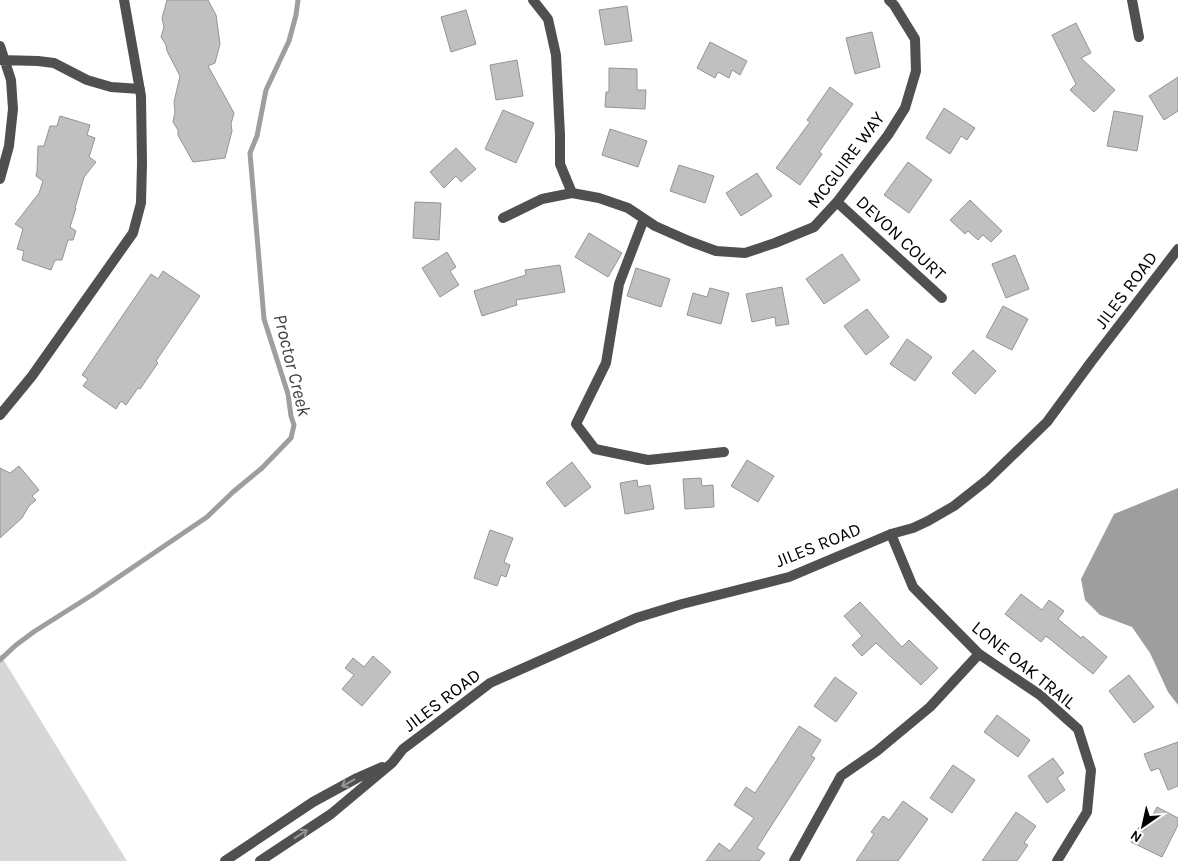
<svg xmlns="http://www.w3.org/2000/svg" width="1178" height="861" font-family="Karla,sans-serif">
	<rect width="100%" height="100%" fill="#fff"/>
	<!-- green -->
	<path fill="#d7d7d7" d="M 0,654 L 127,861 L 0,861 Z"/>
	<!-- water -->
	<path fill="#9e9e9e" d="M 1178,488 L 1178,705 L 1168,692 L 1150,653 L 1132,627 L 1100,615 L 1085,600 L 1081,579 L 1114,514 Z"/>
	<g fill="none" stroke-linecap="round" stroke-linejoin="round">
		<!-- stream -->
		<path stroke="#9e9e9e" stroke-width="5" d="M 0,660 L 16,645 L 35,631 L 92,595 L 207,517 L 233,492 L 262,468 L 291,438 L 294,425 L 291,416 L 288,394 L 264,319 L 250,153 L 257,136 L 266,90 L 289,41 L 296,15 L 298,0"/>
	</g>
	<!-- building -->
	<path fill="#c0c0c0" stroke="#949494" d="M 167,0 L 208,0 L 216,15 L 220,44 L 215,63 L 208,66 L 234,113 L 231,124 L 232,131 L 225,158 L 193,162 L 178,135 L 178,130 L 173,122 L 175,112 L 174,102 L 180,76 L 167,51 L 166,45 L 161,37 L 164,27 L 162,18 Z
		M 627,6 L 632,41 L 605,45 L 599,10 Z
		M 466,10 L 476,44 L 451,52 L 441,17 Z
		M 1076,23 L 1091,53 L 1081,58 L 1115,90 L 1094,112 L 1070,90 L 1076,84 L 1052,35 Z
		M 872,32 L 880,67 L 855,74 L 846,38 Z
		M 710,42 L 747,61 L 740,75 L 732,70 L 729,78 L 718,72 L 715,78 L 697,68 Z
		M 517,60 L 523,96 L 496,100 L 490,65 Z
		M 609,68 L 637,69 L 637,90 L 646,90 L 645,109 L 605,107 L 606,92 L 609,92 Z
		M 1178,77 L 1178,111 L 1164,120 L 1149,96 Z
		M 830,87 L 853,104 L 819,152 L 822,154 L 800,185 L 776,168 L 810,122 L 807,120 Z
		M 944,108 L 975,128 L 967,140 L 961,136 L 950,154 L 926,138 Z
		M 503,110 L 534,123 L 516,163 L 485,149 Z
		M 1114,111 L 1143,116 L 1137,151 L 1107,146 Z
		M 60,116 L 90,125 L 87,135 L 95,138 L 89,157 L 96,162 L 84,177 L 75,208 L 76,208 L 70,227 L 76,231 L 73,240 L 68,240 L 62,260 L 55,260 L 51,270 L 22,260 L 24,251 L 17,249 L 23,229 L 15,224 L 39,193 L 43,181 L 36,176 L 37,172 L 38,146 L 44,146 L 50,126 L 57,126 Z
		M 610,129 L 647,141 L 638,167 L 602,155 Z
		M 456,148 L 476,169 L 461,182 L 456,176 L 444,188 L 430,172 Z
		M 908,162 L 932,180 L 909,213 L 884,195 Z
		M 679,165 L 714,176 L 705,203 L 670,191 Z
		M 757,173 L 772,196 L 741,216 L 726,193 Z
		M 970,200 L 1002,231 L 991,242 L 983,235 L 978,240 L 968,231 L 965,234 L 950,220 Z
		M 415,202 L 441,203 L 439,240 L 413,238 Z
		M 589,233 L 622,253 L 608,277 L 575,257 Z
		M 447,252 L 456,267 L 450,271 L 459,285 L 440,297 L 422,268 Z
		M 842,254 L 860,280 L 824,304 L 806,279 Z
		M 1015,255 L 1029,289 L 1006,298 L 992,264 Z
		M 560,265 L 565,292 L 516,300 L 517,305 L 482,316 L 474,291 L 526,275 L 525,270 Z
		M 636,268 L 670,279 L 661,307 L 627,296 Z
		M 163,271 L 200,296 L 156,361 L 158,363 L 140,389 L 138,388 L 126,405 L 121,401 L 116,409 L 83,386 L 88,379 L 82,375 L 151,274 L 158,279 Z
		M 782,287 L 789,324 L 776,326 L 775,317 L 752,322 L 746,294 Z
		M 710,288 L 729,293 L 721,324 L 687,315 L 693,293 L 707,297 Z
		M 1003,306 L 1028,319 L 1012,350 L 986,337 Z
		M 867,309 L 889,337 L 866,355 L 844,326 Z
		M 907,339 L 932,357 L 915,381 L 890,364 Z
		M 973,350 L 996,371 L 975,394 L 952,373 Z
		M 747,460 L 774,476 L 758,502 L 731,486 Z
		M 572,462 L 591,487 L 565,507 L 546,483 Z
		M 19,466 L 39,490 L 32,496 L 36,500 L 29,506 L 22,518 L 0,538 L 0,468 L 10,473 Z
		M 701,478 L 702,486 L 713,485 L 714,507 L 685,509 L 683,479 Z
		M 637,480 L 638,487 L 650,485 L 654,509 L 625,514 L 620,483 Z
		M 490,530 L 513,538 L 504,562 L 510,565 L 506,577 L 501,575 L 497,586 L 474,578 Z
		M 1021,594 L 1042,610 L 1049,600 L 1064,611 L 1058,619 L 1081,638 L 1083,636 L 1107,657 L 1093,674 L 1046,636 L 1041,642 L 1005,614 Z
		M 860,602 L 902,647 L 909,640 L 938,668 L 921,685 L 876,643 L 862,656 L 852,645 L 862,636 L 844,616 Z
		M 373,656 L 391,672 L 362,706 L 342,689 L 354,675 L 345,668 L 353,658 L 364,667 Z
		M 1129,675 L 1154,707 L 1134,723 L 1109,691 Z
		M 835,677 L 857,693 L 836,722 L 814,706 Z
		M 997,715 L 1030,740 L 1018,757 L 984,732 Z
		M 799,726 L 821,740 L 811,756 L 815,758 L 757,848 L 765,853 L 759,861 L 706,861 L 719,843 L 730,851 L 754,818 L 734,805 L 746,787 L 755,793 Z
		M 1178,742 L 1178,786 L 1168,790 L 1159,768 L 1151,771 L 1144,754 Z
		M 1053,758 L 1064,773 L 1057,778 L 1065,790 L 1047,803 L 1028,776 Z
		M 953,765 L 975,780 L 952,813 L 930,798 Z
		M 903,801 L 928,819 L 898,861 L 856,861 L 874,834 L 871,832 L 883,816 L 889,820 Z
		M 1157,807 L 1178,818 L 1178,825 L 1162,857 L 1131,842 L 1139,827 L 1145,830 Z
		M 1016,812 L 1036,826 L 1024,843 L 1028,845 L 1017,861 L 982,861 Z"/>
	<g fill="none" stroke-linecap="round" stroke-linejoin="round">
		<!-- minor -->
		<path stroke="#505050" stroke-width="10" d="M 533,0 L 548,19 L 556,55 L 560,135 L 560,164 L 572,193
			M 1132,0 L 1139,37
			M 0,46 L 11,80 L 13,109 L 9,146 L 0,179
			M 0,60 L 38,61 L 54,63 L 87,80 L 111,87 L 140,89
			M 837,202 L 942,298
			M 503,218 L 542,199 L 572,193 L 599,198 L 628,208 L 655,226 L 689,241 L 716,251 L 745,253 L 775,243 L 814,227 L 837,202 L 888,135 L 905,108 L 916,71 L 915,39 L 894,5 L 889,0
			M 644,219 L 619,284 L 606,363 L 576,424 L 595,449 L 648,460 L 724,452
			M 0,415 L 32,376 L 133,233 L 141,203 L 142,163 L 141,96 L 124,0
			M 891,534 L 913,587 L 979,654 L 1040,695 L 1078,729 L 1091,770 L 1087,812 L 1057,861
			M 794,861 L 841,776 L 877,751 L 930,707 L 979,654"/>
		<!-- tertiary -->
		<path stroke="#505050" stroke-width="10" d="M 225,861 L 313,802 L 357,778 L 382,767
			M 260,861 L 331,814 L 392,763 L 403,749 L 427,731 L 490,683 L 636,618 L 682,604 L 789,577 L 891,534 L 913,528 L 928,521 L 954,506 L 987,480 L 1047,422 L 1091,362 L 1178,249"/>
	</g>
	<!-- one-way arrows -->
	<defs><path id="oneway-shaft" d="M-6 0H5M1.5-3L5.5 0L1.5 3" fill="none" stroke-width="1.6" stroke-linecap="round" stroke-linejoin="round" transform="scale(1.25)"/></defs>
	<g stroke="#969696">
		<use href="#oneway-shaft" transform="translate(348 783) rotate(151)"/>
		<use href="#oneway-shaft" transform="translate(301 834) rotate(-33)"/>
	</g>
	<g text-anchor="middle" stroke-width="5" stroke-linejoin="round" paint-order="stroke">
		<!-- street labels -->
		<g font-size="18" fill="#000" stroke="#fff">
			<text transform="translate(846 160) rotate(-53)" y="6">MCGUIRE WAY</text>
			<text transform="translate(901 238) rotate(43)" y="6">DEVON COURT</text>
			<text transform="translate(1126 290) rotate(-53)" y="6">JILES ROAD</text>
			<text transform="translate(818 545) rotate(-22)" y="6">JILES ROAD</text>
			<text transform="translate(1024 665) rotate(39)" y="6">LONE OAK TRAIL</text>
			<text transform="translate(442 700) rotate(-37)" y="6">JILES ROAD</text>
		</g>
		<!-- water labels -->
		<g font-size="19" font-style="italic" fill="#3f3f3f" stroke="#fff">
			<text transform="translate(293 365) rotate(76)" y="7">Proctor Creek</text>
		</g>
	</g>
	<!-- north arrow -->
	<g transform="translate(1143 826) rotate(214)" stroke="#ffffff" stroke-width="4" paint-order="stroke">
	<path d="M0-4L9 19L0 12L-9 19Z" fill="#000000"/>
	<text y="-8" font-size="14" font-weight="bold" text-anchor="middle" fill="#000000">N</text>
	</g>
</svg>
